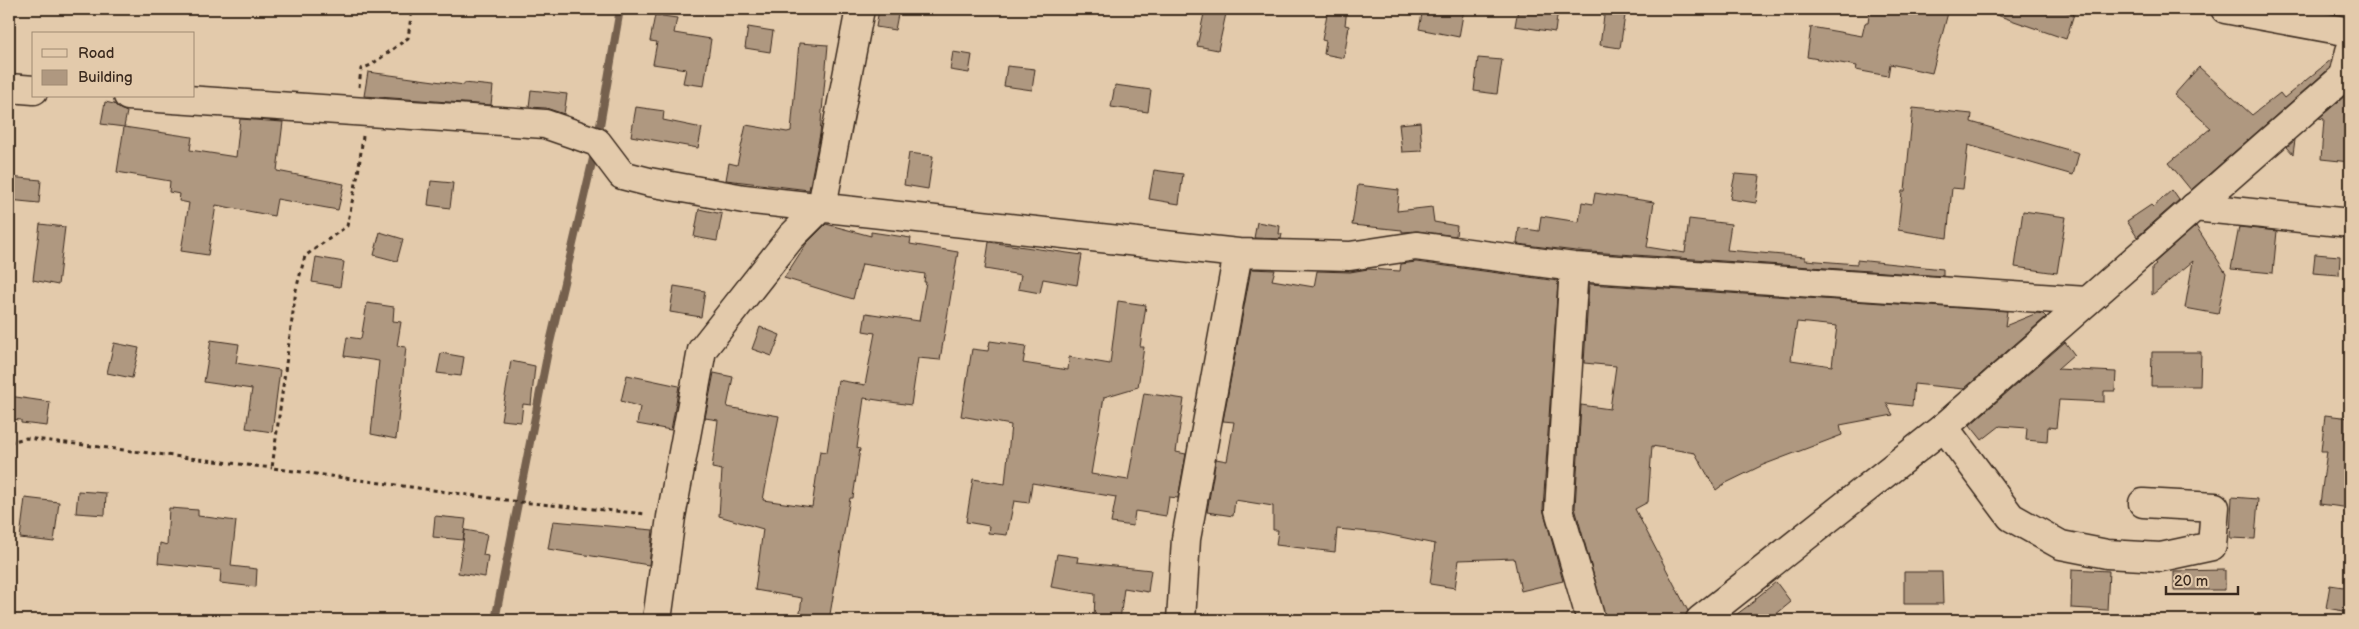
<svg xmlns="http://www.w3.org/2000/svg" width="2359" height="629" font-family="'Balsamiq Sans',sans-serif">
	<rect width="100%" height="100%" fill="#e3caab"/>
	<filter id="ink" filterUnits="userSpaceOnUse"><feTurbulence type="fractalNoise" baseFrequency=".02" numOctaves="2"/><feDisplacementMap in="SourceGraphic" scale="10" xChannelSelector="R" yChannelSelector="G"/><feConvolveMatrix kernelMatrix="1 2 1 2 8 2 1 2 1" color-interpolation-filters="sRGB"/></filter>
	<g filter="url(#ink)">
		<g fill="none" stroke-linecap="round" stroke-linejoin="round">
			<!-- stream -->
			<path stroke="#74614e" stroke-width="8" d="M 598,137 L 620,9
				M 495,620 L 548,351 L 595,150"/>
		</g>
		<!-- building -->
		<path fill="#af9880" stroke="#3b2a1e" fill-rule="evenodd" d="M 879,9 L 899,9 L 895,30 L 876,27 Z
			M 1205,9 L 1227,9 L 1218,50 L 1197,46 Z
			M 1328,9 L 1347,9 L 1345,25 L 1349,26 L 1344,58 L 1324,54 L 1326,41 L 1322,40 Z
			M 1423,9 L 1464,9 L 1459,37 L 1419,29 Z
			M 1518,9 L 1558,9 L 1555,32 L 1515,26 Z
			M 1605,9 L 1626,9 L 1620,48 L 1600,45 Z
			M 1870,9 L 1949,9 L 1932,73 L 1890,64 L 1888,76 L 1856,70 L 1857,66 L 1807,57 L 1811,27 L 1862,36 L 1865,23 L 1868,23 Z
			M 1989,9 L 2056,9 L 2074,14 L 2066,39 L 1988,12 Z
			M 655,15 L 677,18 L 674,33 L 711,39 L 704,86 L 683,83 L 686,69 L 653,64 L 657,42 L 650,41 Z
			M 748,27 L 773,31 L 770,52 L 745,48 Z
			M 799,43 L 828,45 L 820,134 L 809,190 L 726,180 L 729,163 L 737,165 L 746,125 L 787,132 L 791,131 Z
			M 953,52 L 972,55 L 969,73 L 950,70 Z
			M 1478,58 L 1502,60 L 1497,94 L 1474,91 Z
			M 2332,59 L 2330,68 L 2191,190 L 2169,163 L 2211,128 L 2174,95 L 2199,67 L 2252,115 L 2280,93 L 2284,98 Z
			M 1007,66 L 1035,69 L 1032,90 L 1004,86 Z
			M 368,72 L 464,85 L 464,83 L 493,86 L 491,105 L 364,96 Z
			M 1115,85 L 1151,90 L 1148,112 L 1111,107 Z
			M 531,90 L 567,94 L 564,114 L 546,108 L 529,107 Z
			M 2346,95 L 2350,100 L 2350,162 L 2321,159 L 2324,119 L 2319,118 Z
			M 105,102 L 114,104 L 120,109 L 127,112 L 124,127 L 192,137 L 190,150 L 236,157 L 240,119 L 283,122 L 277,171 L 344,184 L 338,210 L 277,199 L 274,216 L 216,205 L 208,255 L 181,251 L 189,203 L 179,201 L 180,194 L 169,192 L 170,181 L 117,172 L 124,127 L 101,124 Z
			M 636,107 L 664,111 L 663,120 L 702,128 L 698,148 L 631,136 Z
			M 1913,108 L 1972,114 L 1971,122 L 2079,153 L 2073,175 L 1968,145 L 1963,189 L 1952,188 L 1947,238 L 1898,230 L 1902,191 L 1905,191 Z
			M 1420,122 L 1422,151 L 1402,152 L 1399,124 Z
			M 2295,140 L 2293,154 L 2287,147 Z
			M 909,153 L 933,156 L 928,189 L 904,185 Z
			M 1154,170 L 1183,174 L 1179,204 L 1149,199 Z
			M 1735,174 L 1760,176 L 1756,203 L 1730,199 Z
			M 9,177 L 41,180 L 39,203 L 9,200 Z
			M 431,181 L 453,183 L 450,208 L 428,205 Z
			M 1358,185 L 1399,190 L 1397,211 L 1432,207 L 1434,222 L 1457,226 L 1456,236 L 1418,231 L 1402,232 L 1402,230 L 1352,225 Z
			M 2172,190 L 2179,200 L 2137,237 L 2127,221 L 2151,205 L 2153,207 Z
			M 1595,193 L 1654,202 L 1647,247 L 1685,253 L 1689,219 L 1731,224 L 1727,250 L 1805,257 L 1805,260 L 1857,264 L 1857,260 L 1943,269 L 1943,276 L 1576,251 L 1517,244 L 1519,228 L 1539,231 L 1541,216 L 1579,222 L 1582,202 L 1593,204 Z
			M 699,209 L 722,214 L 717,241 L 694,237 Z
			M 2023,211 L 2066,217 L 2057,273 L 2015,267 Z
			M 1257,222 L 1280,226 L 1279,234 L 1282,234 L 1281,239 L 1254,238 Z
			M 40,224 L 65,227 L 58,285 L 33,280 Z
			M 826,224 L 871,236 L 871,232 L 911,238 L 910,244 L 958,252 L 940,360 L 918,358 L 911,405 L 864,398 L 857,448 L 860,449 L 853,498 L 850,498 L 829,620 L 799,620 L 802,598 L 755,590 L 763,529 L 719,516 L 722,470 L 712,468 L 718,420 L 705,418 L 714,373 L 733,377 L 727,407 L 779,416 L 763,500 L 812,507 L 820,451 L 827,452 L 838,380 L 865,385 L 875,333 L 863,331 L 866,313 L 919,321 L 926,282 L 924,282 L 925,274 L 862,264 L 853,299 L 784,278 L 806,244 Z
			M 2196,226 L 2226,273 L 2218,314 L 2185,308 L 2193,261 L 2152,295 L 2152,268 L 2156,265 L 2154,263 Z
			M 2239,227 L 2277,231 L 2273,273 L 2231,269 Z
			M 380,232 L 403,239 L 397,261 L 374,255 Z
			M 989,242 L 1082,255 L 1077,285 L 1043,279 L 1040,293 L 1018,289 L 1021,275 L 985,269 Z
			M 2315,254 L 2340,256 L 2339,275 L 2313,273 Z
			M 316,257 L 344,262 L 340,287 L 312,282 Z
			M 1416,262 L 1558,281 L 1543,509 L 1563,581 L 1521,591 L 1514,558 L 1459,560 L 1455,588 L 1430,584 L 1435,544 L 1381,533 L 1337,529 L 1335,552 L 1276,545 L 1278,530 L 1273,530 L 1273,506 L 1235,500 L 1233,516 L 1207,512 L 1216,459 L 1227,461 L 1234,422 L 1223,421 L 1251,269 L 1275,270 L 1272,280 L 1314,287 L 1317,271 L 1350,272 L 1368,269 L 1400,271 L 1401,264 Z
			M 1589,284 L 2007,311 L 2005,326 L 2037,313 L 2043,314 L 2046,317 L 1964,389 L 1914,384 L 1912,406 L 1886,403 L 1893,415 L 1840,425 L 1842,435 L 1763,465 L 1724,484 L 1716,490 L 1695,453 L 1652,446 L 1648,502 L 1635,509 L 1688,611 L 1685,617 L 1679,620 L 1606,620 L 1575,508 L 1581,405 L 1610,409 L 1616,366 L 1584,363 ZM 1797,322 L 1837,326 L 1832,366 L 1791,360 Z
			M 674,286 L 705,291 L 701,317 L 670,312 Z
			M 1118,301 L 1146,305 L 1140,347 L 1144,347 L 1138,387 L 1104,397 L 1091,474 L 1128,480 L 1144,393 L 1184,399 L 1176,452 L 1186,454 L 1178,498 L 1169,497 L 1166,516 L 1135,511 L 1133,526 L 1111,523 L 1116,497 L 1032,483 L 1029,503 L 1014,501 L 1007,535 L 988,533 L 989,526 L 966,522 L 973,479 L 1005,484 L 1011,425 L 961,416 L 972,349 L 988,351 L 990,341 L 1026,346 L 1023,363 L 1068,370 L 1069,357 L 1110,364 Z
			M 367,303 L 394,307 L 393,321 L 401,322 L 397,346 L 406,347 L 396,439 L 371,434 L 379,361 L 344,356 L 347,337 L 361,339 Z
			M 760,327 L 780,335 L 772,356 L 752,349 Z
			M 211,340 L 239,344 L 236,363 L 280,370 L 272,432 L 246,428 L 252,389 L 204,382 Z
			M 2065,342 L 2074,354 L 2057,369 L 2116,372 L 2115,391 L 2104,391 L 2104,402 L 2059,400 L 2056,428 L 2048,427 L 2047,442 L 2026,440 L 2027,428 L 2000,426 L 1982,440 L 1970,425 Z
			M 114,343 L 139,348 L 132,378 L 107,373 Z
			M 2152,352 L 2201,352 L 2200,386 L 2151,386 Z
			M 441,353 L 464,357 L 461,376 L 437,373 Z
			M 511,361 L 535,366 L 531,405 L 523,404 L 521,422 L 501,420 Z
			M 627,375 L 679,386 L 671,430 L 637,424 L 640,407 L 621,401 Z
			M 9,396 L 50,402 L 47,426 L 21,423 L 21,420 L 9,419 Z
			M 2325,415 L 2350,418 L 2350,508 L 2320,504 L 2327,451 L 2321,451 Z
			M 78,491 L 106,493 L 105,515 L 76,513 Z
			M 2232,497 L 2258,499 L 2255,539 L 2230,538 Z
			M 25,498 L 59,502 L 54,542 L 20,538 Z
			M 169,508 L 198,510 L 198,516 L 236,521 L 231,566 L 257,569 L 256,587 L 220,583 L 221,570 L 158,563 L 160,543 L 167,545 Z
			M 435,516 L 466,519 L 463,540 L 433,537 Z
			M 553,521 L 653,530 L 649,565 L 548,549 Z
			M 465,530 L 487,534 L 483,555 L 488,556 L 485,577 L 458,573 Z
			M 1057,554 L 1078,557 L 1077,562 L 1151,570 L 1148,592 L 1124,588 L 1120,620 L 1094,620 L 1095,594 L 1051,587 Z
			M 2072,569 L 2109,571 L 2107,610 L 2071,608 Z
			M 2225,570 L 2225,590 L 2174,590 L 2174,571 Z
			M 1904,572 L 1942,572 L 1943,604 L 1904,604 Z
			M 1776,582 L 1791,602 L 1769,620 L 1729,620 L 1756,600 L 1755,599 Z
			M 2330,585 L 2350,588 L 2350,612 L 2326,608 Z"/>
		<g fill="none" stroke-linecap="round" stroke-linejoin="round">
			<defs>
				<path id="street" d="M 2225,9 L 2350,32
					M 2344,76 L 2350,51
					M 9,88 L 34,90
					M 128,96 L 545,124 L 597,142 L 622,175 L 649,182 L 744,199 L 1238,253
					M 2194,207 L 2350,223
					M 1574,267 L 1559,510 L 1591,620
					M 1944,427 L 2011,517 L 2061,545 L 2107,554 L 2161,557 L 2212,546 L 2215,507 L 2143,503
					M 657,620 L 671,517 L 702,350 L 791,237 L 822,206 L 860,9
					M 1181,620 L 1186,539 L 1238,253 L 1350,256 L 1416,246 L 1574,267 L 2087,301"/>
				<path id="secondary" d="M 1700,620 L 1944,427 L 2344,76 L 2350,73"/>
			</defs>
			<!-- street casing -->
			<use href="#street" stroke="#3b2a1e" stroke-width="31"/>
			<!-- secondary casing -->
			<use href="#secondary" stroke="#3b2a1e" stroke-width="31"/>
			<!-- path -->
			<path stroke="#3b2a1e" stroke-width="3" stroke-dasharray="4 4" stroke-linecap="butt" d="M 359,87 L 361,69 L 371,65 L 408,38 L 412,9
				M 363,136 L 358,174 L 347,226 L 305,256 L 296,290 L 272,468 L 520,502 L 646,514
				M 9,442 L 26,438 L 272,468"/>
			<!-- street -->
			<use href="#street" stroke="#e3caab" stroke-width="28"/>
			<!-- secondary -->
			<use href="#secondary" stroke="#e3caab" stroke-width="28"/>
		</g>
	</g>
	<!-- margin -->
	<rect width="2359" height="629" fill="none" stroke="#e3caab" stroke-width="30"/>
	<rect x="15" y="15" width="2329" height="599" fill="none" stroke="#3b2a1e" stroke-width="2" filter="url(#ink)"/>
	<!-- legend -->
	<rect x="32" y="32" width="162" height="65" fill="#e3caab" stroke="#a08a73"/>
	<rect x="42" y="49" width="25" height="8" fill="#e3caab" stroke="#a08a73"/>
	<text x="78" y="58" font-size="15" fill="#3b2a1e">Road</text>
	<rect x="42" y="70" width="25" height="15" fill="#af9880" stroke="#a08a73"/>
	<text x="78" y="82" font-size="15" fill="#3b2a1e">Building</text>
	<!-- scale -->
	<path d="M2166 586v8h72v-8" fill="none" stroke="#3b2a1e" stroke-width="2.5"/>
	<text x="2174" y="586" font-size="15" fill="#3b2a1e" stroke="#e3caab" stroke-width="4" paint-order="stroke">20 m</text>
</svg>
